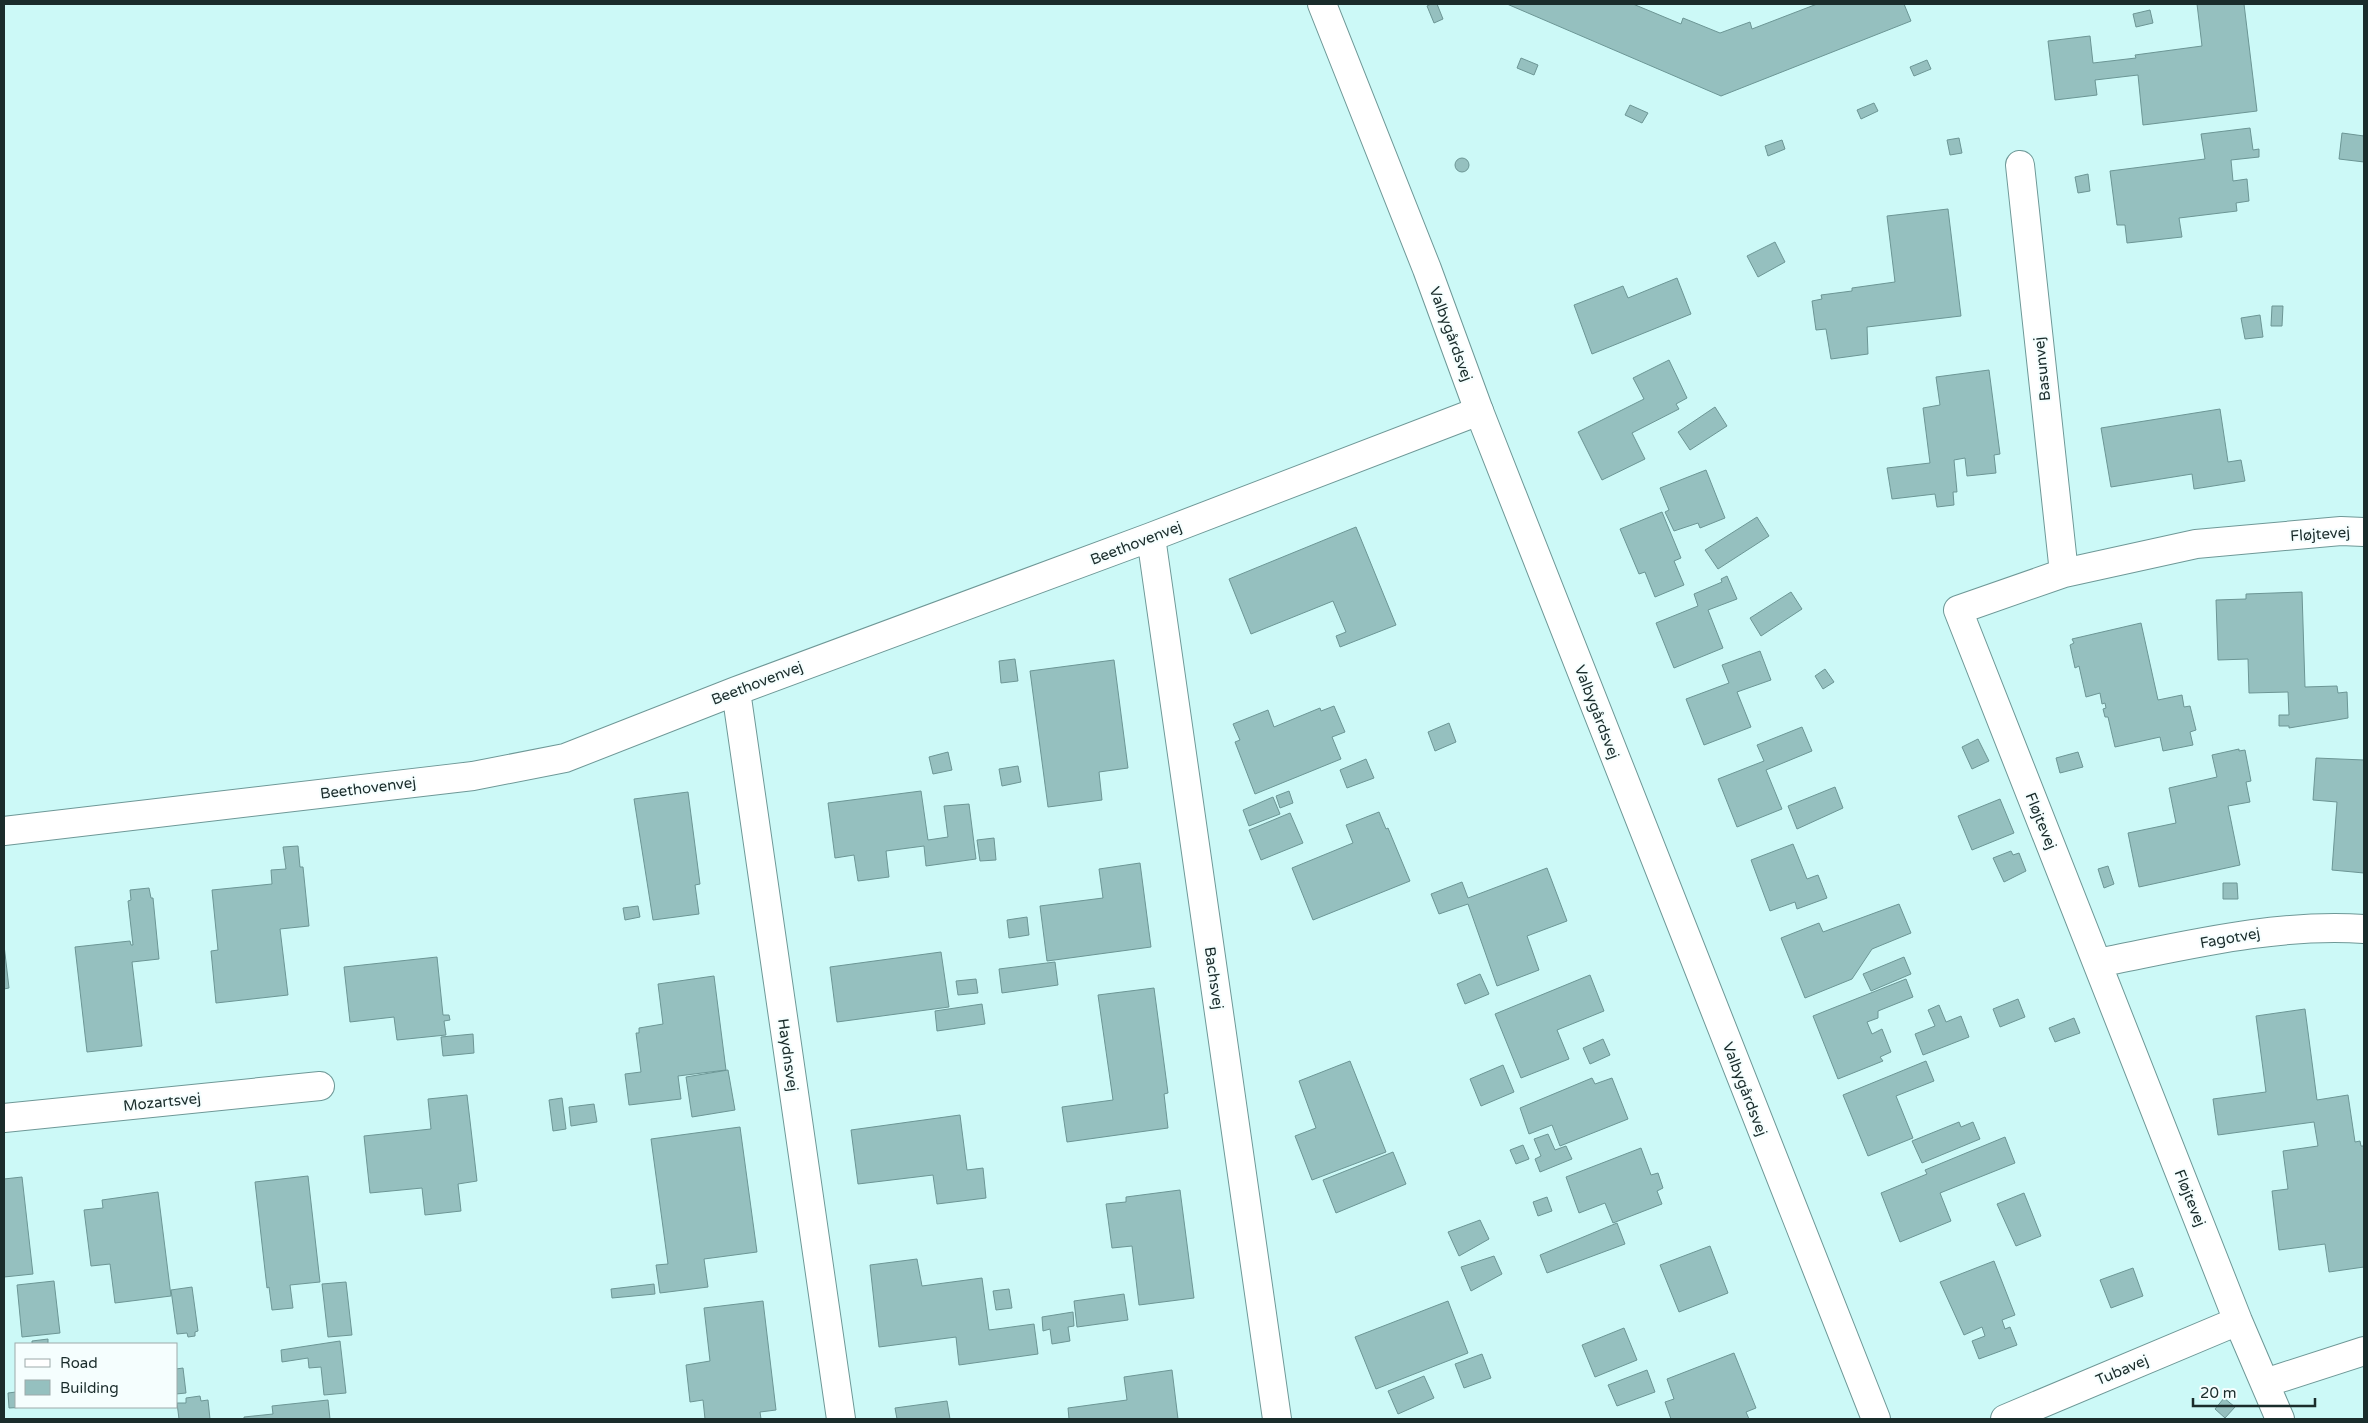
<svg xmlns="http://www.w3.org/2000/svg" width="2368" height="1423" font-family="'Varela Round',sans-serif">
	<rect width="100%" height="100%" fill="#ccf9f7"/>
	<!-- building -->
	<path fill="#95c0bf" stroke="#6c9695" d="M 1431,4 L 1437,4 L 1443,19 L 1434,23 L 1427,6 Z
		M 1507,4 L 1633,4 L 1681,24 L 1683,18 L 1720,33 L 1750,22 L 1752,29 L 1817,4 L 1904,4 L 1911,21 L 1721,96 Z
		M 2197,4 L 2244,4 L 2257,111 L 2143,125 L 2138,75 L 2095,80 L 2097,95 L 2055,100 L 2048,41 L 2090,36 L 2093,63 L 2136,58 L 2135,55 L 2202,46 Z
		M 2150,10 L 2153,23 L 2136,27 L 2133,14 Z
		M 1521,58 L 1538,65 L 1534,75 L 1517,68 Z
		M 1927,60 L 1931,69 L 1914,76 L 1910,67 Z
		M 1874,103 L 1878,111 L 1861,119 L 1857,110 Z
		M 1630,105 L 1648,113 L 1642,123 L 1625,115 Z
		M 2250,128 L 2253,150 L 2259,149 L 2259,157 L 2231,160 L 2233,181 L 2247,179 L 2249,201 L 2236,203 L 2237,211 L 2179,218 L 2182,237 L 2127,243 L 2125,225 L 2117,225 L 2110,171 L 2205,159 L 2201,134 Z
		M 2342,133 L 2364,136 L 2364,162 L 2339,159 Z
		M 1959,138 L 1962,153 L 1950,155 L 1947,140 Z
		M 1782,140 L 1785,149 L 1768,156 L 1765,146 Z
		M1455 165a7 7 0 1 1 14 0a7 7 0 1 1-14 0Z
		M 2088,174 L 2090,191 L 2078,193 L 2075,177 Z
		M 1948,209 L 1961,316 L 1867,327 L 1868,354 L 1831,359 L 1826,329 L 1816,330 L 1812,301 L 1822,299 L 1821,295 L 1852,291 L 1852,288 L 1895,282 L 1887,216 Z
		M 1775,242 L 1785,262 L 1758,277 L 1747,256 Z
		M 1677,278 L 1691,314 L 1592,354 L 1574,305 L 1623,286 L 1628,298 Z
		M 2272,306 L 2283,306 L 2282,326 L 2271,326 Z
		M 2260,315 L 2263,337 L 2245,339 L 2241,318 Z
		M 1669,360 L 1687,398 L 1676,404 L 1679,409 L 1632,433 L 1645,459 L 1602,480 L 1578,432 L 1644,399 L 1633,378 Z
		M 1989,370 L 2000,454 L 1994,455 L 1996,473 L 1967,476 L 1965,458 L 1954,460 L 1957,492 L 1953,492 L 1954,505 L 1937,507 L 1935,494 L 1892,499 L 1887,468 L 1930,463 L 1923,408 L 1940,405 L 1936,377 Z
		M 1715,407 L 1727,426 L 1690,450 L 1678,432 Z
		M 2220,409 L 2228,462 L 2241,460 L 2245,481 L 2194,489 L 2192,474 L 2111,487 L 2101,428 Z
		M 1706,470 L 1725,518 L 1700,528 L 1698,523 L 1674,531 L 1665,512 L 1669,510 L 1660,488 Z
		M 1662,512 L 1681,558 L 1674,561 L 1684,585 L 1655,597 L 1645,572 L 1639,574 L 1620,529 Z
		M 1757,517 L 1769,536 L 1718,569 L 1705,550 Z
		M 1356,527 L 1396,625 L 1340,647 L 1336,636 L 1346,632 L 1333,601 L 1251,634 L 1229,579 Z
		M 1727,576 L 1737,599 L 1708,610 L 1723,648 L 1674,668 L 1656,623 L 1698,606 L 1694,594 L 1722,582 L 1721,579 Z
		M 1791,592 L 1802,609 L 1761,636 L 1750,618 Z
		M 2302,592 L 2305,687 L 2337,686 L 2338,693 L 2347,692 L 2348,718 L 2289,728 L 2289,726 L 2279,726 L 2279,715 L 2289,715 L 2288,692 L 2249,693 L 2248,659 L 2218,660 L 2216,600 L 2246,599 L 2246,594 Z
		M 2141,623 L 2158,700 L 2182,695 L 2184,707 L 2190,706 L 2196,730 L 2190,732 L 2193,745 L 2163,751 L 2160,737 L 2115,747 L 2108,717 L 2105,717 L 2103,709 L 2106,708 L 2105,703 L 2102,704 L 2100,693 L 2086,697 L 2079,666 L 2075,668 L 2070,645 L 2074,643 L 2072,639 Z
		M 1760,651 L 1771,680 L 1737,692 L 1751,727 L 1704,745 L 1686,699 L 1729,683 L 1722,665 Z
		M 1015,659 L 1018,681 L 1001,683 L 999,661 Z
		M 1114,660 L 1128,768 L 1099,772 L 1102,800 L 1048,807 L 1030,671 Z
		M 1825,669 L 1834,682 L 1823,689 L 1815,676 Z
		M 1334,706 L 1345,732 L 1332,737 L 1341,759 L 1255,794 L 1235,742 L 1240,740 L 1233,724 L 1268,710 L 1274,727 L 1320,708 L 1321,711 Z
		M 1449,723 L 1456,742 L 1435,751 L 1428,732 Z
		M 1802,727 L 1812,751 L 1766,770 L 1782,809 L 1737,827 L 1718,779 L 1764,761 L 1757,745 Z
		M 1978,739 L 1989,761 L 1972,769 L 1962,747 Z
		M 2239,749 L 2239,751 L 2245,750 L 2251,781 L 2246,782 L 2250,802 L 2228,806 L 2240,865 L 2139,887 L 2128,833 L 2176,823 L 2169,788 L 2217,777 L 2212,755 Z
		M 948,752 L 952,770 L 933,774 L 929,757 Z
		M 2078,752 L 2083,767 L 2060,773 L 2056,758 Z
		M 2316,758 L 2364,760 L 2364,873 L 2332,870 L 2337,802 L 2313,800 Z
		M 1366,759 L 1374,778 L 1347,788 L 1340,770 Z
		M 1018,766 L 1021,782 L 1002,786 L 999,769 Z
		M 1835,787 L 1843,808 L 1797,829 L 1788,806 Z
		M 921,791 L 928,840 L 948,837 L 944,806 L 969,804 L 976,859 L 926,866 L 924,846 L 886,851 L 889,877 L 858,881 L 854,855 L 835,858 L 828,803 Z
		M 1289,791 L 1293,803 L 1280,808 L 1276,796 Z
		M 688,792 L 700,884 L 695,885 L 699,914 L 653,920 L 634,799 Z
		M 1273,797 L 1280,814 L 1249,826 L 1243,810 Z
		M 2000,799 L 2014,833 L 1972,850 L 1958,816 Z
		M 1379,812 L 1386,829 L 1388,828 L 1410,881 L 1313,920 L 1292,868 L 1353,843 L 1346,825 Z
		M 1290,813 L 1303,843 L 1261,860 L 1249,830 Z
		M 994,838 L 996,860 L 980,861 L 977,840 Z
		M 1793,844 L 1807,879 L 1818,875 L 1827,898 L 1797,909 L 1795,902 L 1770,911 L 1751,860 Z
		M 298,846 L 300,867 L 303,867 L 309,926 L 280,929 L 288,995 L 216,1003 L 211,951 L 218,950 L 212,890 L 272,884 L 271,870 L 286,869 L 283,847 Z
		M 2011,851 L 2013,855 L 2019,853 L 2026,871 L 2004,882 L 1993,858 Z
		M 1140,863 L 1151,947 L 1047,961 L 1040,906 L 1103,898 L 1099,869 Z
		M 2108,866 L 2114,884 L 2104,888 L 2098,869 Z
		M 1547,868 L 1567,921 L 1527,936 L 1539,970 L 1497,986 L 1468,904 L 1439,914 L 1431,894 L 1462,882 L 1468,898 Z
		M 2223,883 L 2237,883 L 2238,899 L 2223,899 Z
		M 149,888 L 151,898 L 153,898 L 159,959 L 132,962 L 142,1046 L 87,1052 L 75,947 L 130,941 L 131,945 L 133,945 L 128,901 L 131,900 L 130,890 Z
		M 1899,904 L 1911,933 L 1872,949 L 1852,979 L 1805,998 L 1781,938 L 1819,923 L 1823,932 Z
		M 638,906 L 640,917 L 625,920 L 623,908 Z
		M 1027,917 L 1029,935 L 1009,938 L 1007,920 Z
		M 4,945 L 9,988 L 4,989 Z
		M 941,952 L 949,1007 L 837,1022 L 830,967 Z
		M 437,957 L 443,1015 L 449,1015 L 450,1020 L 444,1021 L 446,1035 L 397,1040 L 394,1017 L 350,1022 L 344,967 Z
		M 1904,957 L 1911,974 L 1871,991 L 1863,974 Z
		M 1055,962 L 1058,985 L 1002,993 L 999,969 Z
		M 1480,974 L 1489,994 L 1465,1004 L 1457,984 Z
		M 1590,975 L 1604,1011 L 1557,1030 L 1569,1059 L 1521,1078 L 1495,1014 Z
		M 714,976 L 726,1070 L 678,1076 L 681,1099 L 629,1105 L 625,1074 L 641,1072 L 636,1033 L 639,1033 L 639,1028 L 663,1024 L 658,984 Z
		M 976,979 L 978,993 L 958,995 L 956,981 Z
		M 1906,979 L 1913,997 L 1878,1011 L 1878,1018 L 1867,1022 L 1872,1034 L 1882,1029 L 1891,1052 L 1880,1057 L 1883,1061 L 1838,1079 L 1813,1016 Z
		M 1154,988 L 1168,1093 L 1164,1094 L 1168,1128 L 1067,1142 L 1062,1107 L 1113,1100 L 1098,995 Z
		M 2018,999 L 2025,1017 L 2000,1027 L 1993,1009 Z
		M 982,1004 L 985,1024 L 937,1031 L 935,1011 Z
		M 1939,1005 L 1946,1022 L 1961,1016 L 1969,1037 L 1923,1055 L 1915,1034 L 1935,1026 L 1928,1010 Z
		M 2305,1009 L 2317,1100 L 2348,1095 L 2355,1142 L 2360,1141 L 2361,1146 L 2364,1146 L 2364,1267 L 2329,1272 L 2325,1244 L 2279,1250 L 2272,1191 L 2288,1189 L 2283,1151 L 2318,1146 L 2314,1122 L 2218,1135 L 2213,1099 L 2266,1092 L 2256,1016 Z
		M 2074,1018 L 2080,1033 L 2055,1042 L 2049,1028 Z
		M 473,1034 L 474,1053 L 443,1056 L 441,1037 Z
		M 1603,1039 L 1610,1055 L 1590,1064 L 1583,1048 Z
		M 1350,1061 L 1386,1152 L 1312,1180 L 1295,1136 L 1316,1128 L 1299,1081 Z
		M 1926,1061 L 1934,1081 L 1896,1096 L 1913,1138 L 1868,1156 L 1843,1095 Z
		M 1503,1065 L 1514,1092 L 1481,1106 L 1470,1079 Z
		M 728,1070 L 735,1110 L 692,1117 L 686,1077 Z
		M 1592,1078 L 1595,1084 L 1612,1078 L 1628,1119 L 1560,1146 L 1552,1125 L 1529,1134 L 1520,1108 Z
		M 467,1095 L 477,1181 L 458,1184 L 461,1211 L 425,1215 L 422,1188 L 370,1193 L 364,1136 L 431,1129 L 428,1099 Z
		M 562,1098 L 566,1129 L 553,1131 L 549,1100 Z
		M 594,1104 L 597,1122 L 571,1126 L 569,1107 Z
		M 960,1115 L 967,1170 L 983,1168 L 986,1198 L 937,1204 L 933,1175 L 858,1184 L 851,1130 Z
		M 1959,1122 L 1961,1127 L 1973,1122 L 1980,1139 L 1922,1163 L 1912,1141 Z
		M 740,1127 L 757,1252 L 704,1259 L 708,1287 L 660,1293 L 656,1265 L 668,1264 L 651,1139 Z
		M 1548,1134 L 1555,1150 L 1566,1146 L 1572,1159 L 1540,1172 L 1535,1159 L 1541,1156 L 1534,1139 Z
		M 2005,1137 L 2015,1163 L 1940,1193 L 1951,1221 L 1900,1242 L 1881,1193 L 1927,1174 L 1925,1170 Z
		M 1523,1145 L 1529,1159 L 1516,1164 L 1510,1150 Z
		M 1641,1148 L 1651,1175 L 1658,1173 L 1663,1188 L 1657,1191 L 1662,1204 L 1613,1223 L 1605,1203 L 1579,1213 L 1566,1177 Z
		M 1393,1152 L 1406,1184 L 1336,1213 L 1323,1180 Z
		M 308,1176 L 320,1282 L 290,1285 L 293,1308 L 272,1310 L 269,1287 L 267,1288 L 255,1182 Z
		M 22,1177 L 33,1274 L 4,1277 L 4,1179 Z
		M 1180,1190 L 1194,1298 L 1139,1305 L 1132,1246 L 1112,1248 L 1106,1204 L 1126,1202 L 1126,1197 Z
		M 158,1192 L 171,1296 L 115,1303 L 110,1264 L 91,1266 L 84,1210 L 103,1208 L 102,1200 Z
		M 2024,1193 L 2041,1236 L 2016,1246 L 1997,1204 Z
		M 1547,1197 L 1552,1211 L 1538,1216 L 1533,1202 Z
		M 1480,1220 L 1489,1239 L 1459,1256 L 1448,1232 Z
		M 1617,1223 L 1625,1244 L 1547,1273 L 1540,1255 Z
		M 1710,1246 L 1728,1293 L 1679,1312 L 1660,1265 Z
		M 1494,1256 L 1502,1274 L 1471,1291 L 1461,1267 Z
		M 917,1259 L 922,1286 L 982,1278 L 989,1330 L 1034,1324 L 1038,1354 L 959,1365 L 956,1337 L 879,1347 L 870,1265 Z
		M 1994,1261 L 2015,1315 L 2002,1320 L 2005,1329 L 2010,1327 L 2017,1345 L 1979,1359 L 1972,1341 L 1985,1336 L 1982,1327 L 1964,1335 L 1940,1282 Z
		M 2133,1268 L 2143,1296 L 2111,1308 L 2100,1280 Z
		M 54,1281 L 60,1333 L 22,1337 L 17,1285 Z
		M 346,1282 L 352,1335 L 328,1337 L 322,1284 Z
		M 654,1284 L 655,1294 L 612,1298 L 611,1289 Z
		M 192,1287 L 198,1331 L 195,1332 L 195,1336 L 188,1337 L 187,1333 L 177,1334 L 171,1290 Z
		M 1009,1289 L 1012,1308 L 996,1310 L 993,1291 Z
		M 1124,1294 L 1128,1320 L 1077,1327 L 1074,1301 Z
		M 763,1301 L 776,1410 L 760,1412 L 761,1419 L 705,1419 L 703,1400 L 690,1402 L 686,1365 L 710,1361 L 704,1308 Z
		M 1448,1301 L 1468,1353 L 1376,1389 L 1355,1337 Z
		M 1073,1312 L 1074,1326 L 1068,1327 L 1070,1341 L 1052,1344 L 1050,1329 L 1043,1331 L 1042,1317 Z
		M 1624,1328 L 1637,1360 L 1595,1377 L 1582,1345 Z
		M 48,1339 L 48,1344 L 32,1344 L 32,1341 Z
		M 340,1341 L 346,1393 L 324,1395 L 321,1367 L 309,1368 L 308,1358 L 282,1362 L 281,1350 Z
		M 1734,1353 L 1756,1408 L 1746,1412 L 1749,1419 L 1671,1419 L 1665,1402 L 1674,1399 L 1667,1379 Z
		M 1482,1354 L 1491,1378 L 1464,1388 L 1455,1364 Z
		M 183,1368 L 186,1393 L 176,1394 L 176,1369 Z
		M 1172,1370 L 1178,1419 L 1069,1419 L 1068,1408 L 1127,1400 L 1124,1377 Z
		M 1647,1370 L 1655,1392 L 1617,1406 L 1608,1385 Z
		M 1424,1376 L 1434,1398 L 1398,1414 L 1388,1391 Z
		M 16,1392 L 16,1407 L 28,1407 L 9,1408 L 8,1393 Z
		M 200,1396 L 201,1401 L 208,1400 L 210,1419 L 179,1419 L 177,1403 L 186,1403 L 186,1398 Z
		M 2224,1398 L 2235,1407 L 2225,1418 L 2215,1409 Z
		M 328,1400 L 330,1419 L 244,1419 L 244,1417 L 273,1414 L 272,1406 Z
		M 947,1401 L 950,1419 L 897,1419 L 895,1408 Z"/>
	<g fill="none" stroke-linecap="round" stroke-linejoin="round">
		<defs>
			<path id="street" d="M 2020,165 L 2064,573
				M 1151,537 L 1277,1419
				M 736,691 L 841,1419
				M 4,831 L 473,776 L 565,758 L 736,691 L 1151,537 L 1479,411
				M 2097,963 C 2185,946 2274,923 2364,929
				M 4,1118 L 320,1086
				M 2265,1383 L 2364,1351
				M 2005,1419 L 2238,1321
				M 2280,1419 L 2238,1321 L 1958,610 L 2064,573 L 2196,544 L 2341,531 L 2364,532"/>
			<path id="secondary" d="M 1322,4 L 1427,269 L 1479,411 L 1876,1419"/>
		</defs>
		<!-- street casing -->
		<use href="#street" stroke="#6e9897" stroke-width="30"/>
		<!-- secondary casing -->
		<use href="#secondary" stroke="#6e9897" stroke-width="30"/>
		<!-- street -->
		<use href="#street" stroke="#fff" stroke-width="28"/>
		<!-- secondary -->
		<use href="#secondary" stroke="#fff" stroke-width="28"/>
	</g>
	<g text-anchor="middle" stroke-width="4" stroke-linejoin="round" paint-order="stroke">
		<!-- street labels -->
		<g font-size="15" fill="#1a2c2b" stroke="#f5fefe">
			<text transform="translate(1451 334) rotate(70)" y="5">Valbygårdsvej</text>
			<text transform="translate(2042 369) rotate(-96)" y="5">Basunvej</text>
			<text transform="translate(2320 534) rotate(-4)" y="5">Fløjtevej</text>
			<text transform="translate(1136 543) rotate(-21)" y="5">Beethovenvej</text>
			<text transform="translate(757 683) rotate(-21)" y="5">Beethovenvej</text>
			<text transform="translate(1597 712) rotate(69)" y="5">Valbygårdsvej</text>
			<text transform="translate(368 788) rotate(-7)" y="5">Beethovenvej</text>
			<text transform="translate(2041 821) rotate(68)" y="5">Fløjtevej</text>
			<text transform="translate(2230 938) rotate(-10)" y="5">Fagotvej</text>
			<text transform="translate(1214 978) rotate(82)" y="5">Bachsvej</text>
			<text transform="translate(788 1055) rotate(82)" y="5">Haydnsvej</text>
			<text transform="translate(1745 1089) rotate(69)" y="5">Valbygårdsvej</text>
			<text transform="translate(162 1102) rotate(-6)" y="5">Mozartsvej</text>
			<text transform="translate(2190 1198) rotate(68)" y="5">Fløjtevej</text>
			<text transform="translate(2122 1370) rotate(-23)" y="5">Tubavej</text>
		</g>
	</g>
	<!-- border -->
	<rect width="2368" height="1423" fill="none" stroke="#1a2c2b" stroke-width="10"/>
	<!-- legend -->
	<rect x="15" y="1343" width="162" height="65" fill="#f5fefe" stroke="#9daaaa"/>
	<rect x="25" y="1359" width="25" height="8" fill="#ffffff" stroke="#9daaaa"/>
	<text x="60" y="1368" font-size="15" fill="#1a2c2b">Road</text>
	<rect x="25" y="1380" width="25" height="15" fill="#95c0bf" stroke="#9daaaa"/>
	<text x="60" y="1393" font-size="15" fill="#1a2c2b">Building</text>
	<!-- scale -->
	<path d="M2193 1398v8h122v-8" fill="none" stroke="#1a2c2b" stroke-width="2.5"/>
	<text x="2200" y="1398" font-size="15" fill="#1a2c2b" stroke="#f5fefe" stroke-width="4" paint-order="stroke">20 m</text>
</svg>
